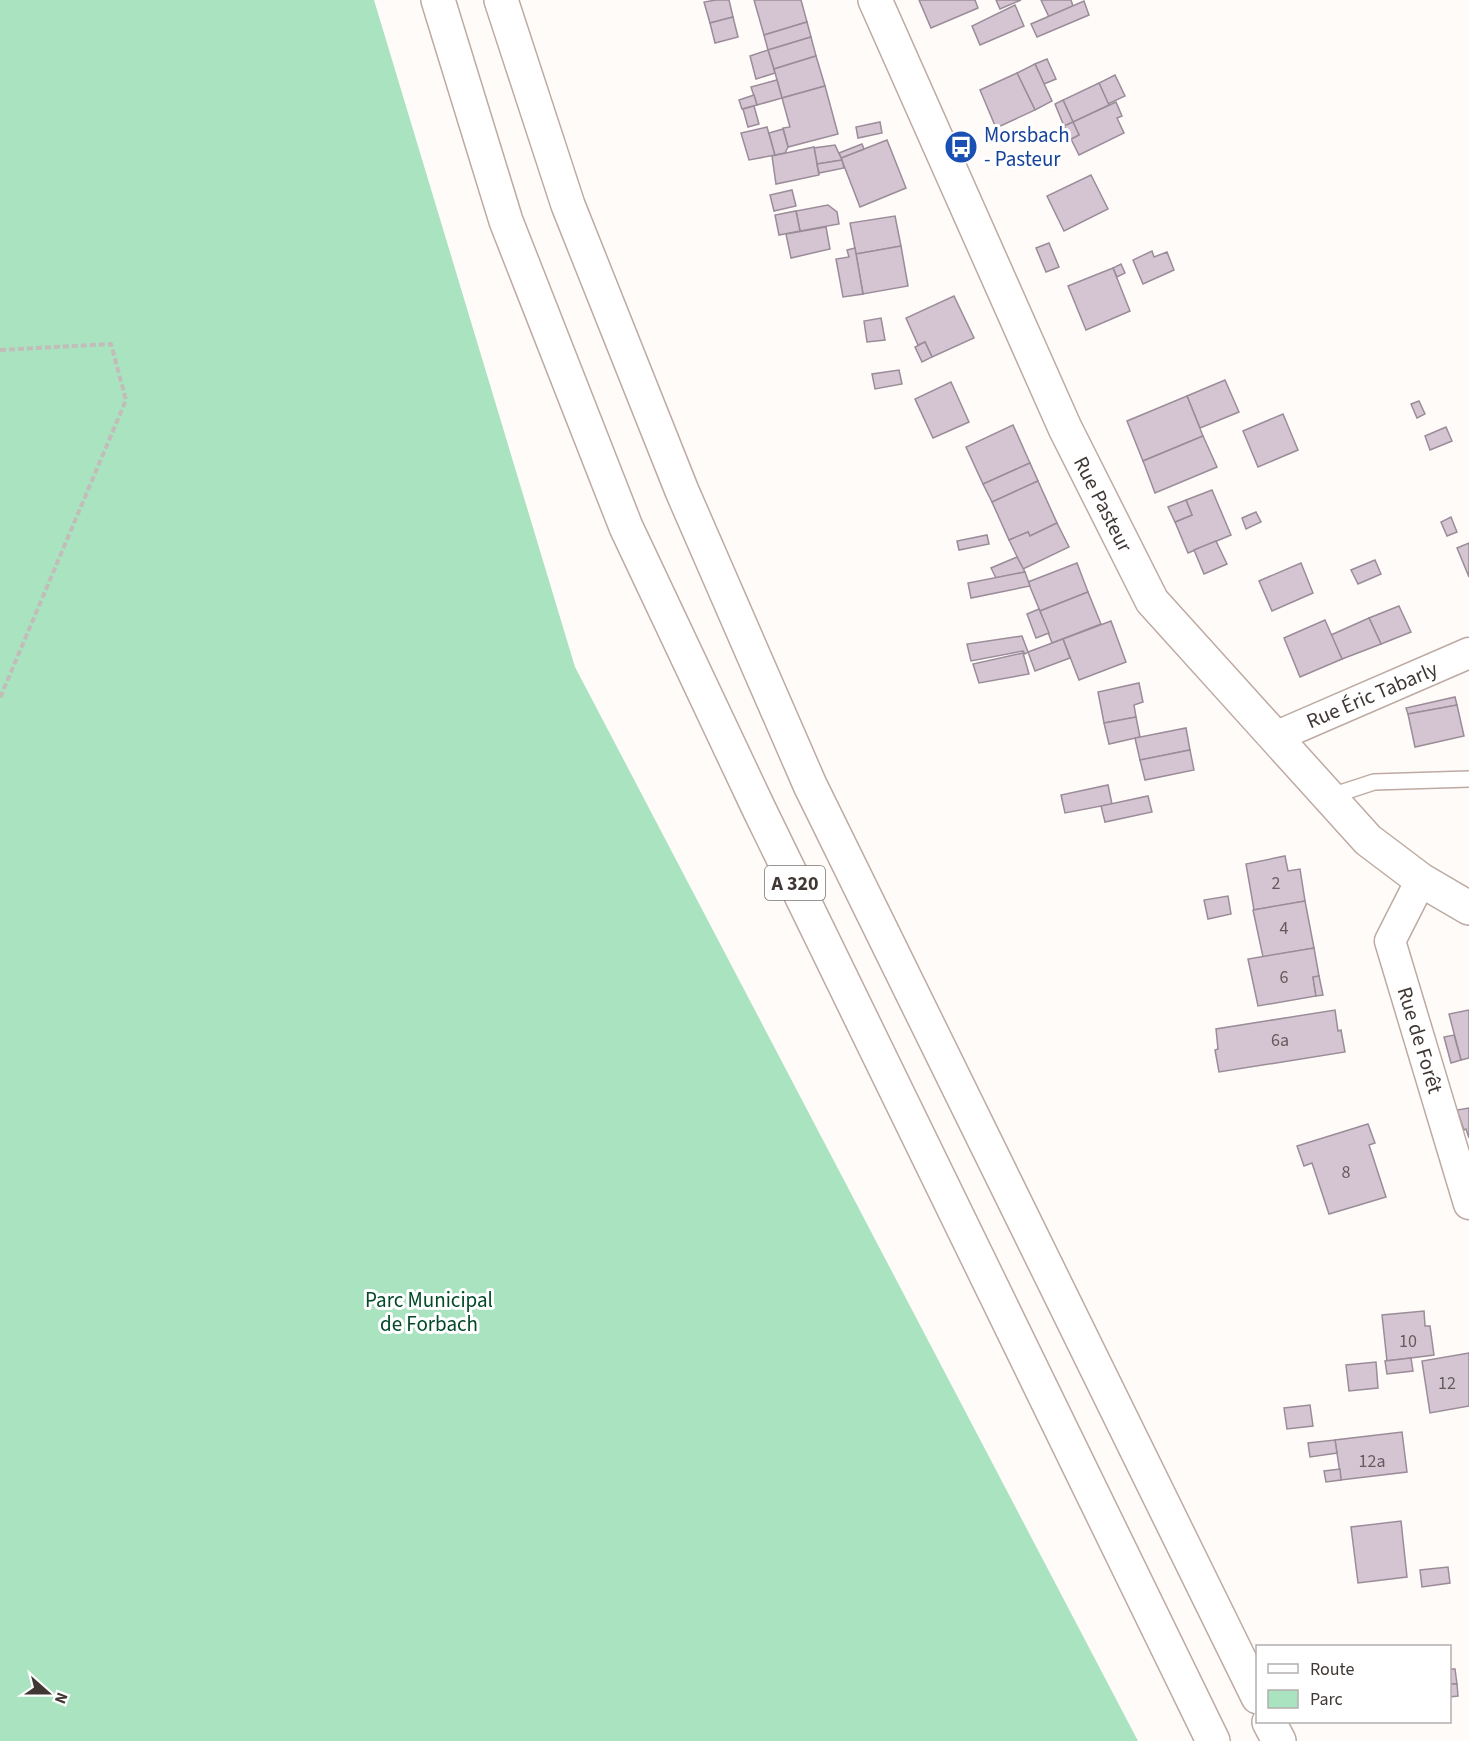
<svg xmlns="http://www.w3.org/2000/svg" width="1469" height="1741" font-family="'Source Sans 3',sans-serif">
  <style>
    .green { fill: #aae3bf }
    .building { fill: #d5c5d2; stroke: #9a8c98; stroke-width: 1.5 }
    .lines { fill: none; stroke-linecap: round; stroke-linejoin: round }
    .service-casing { stroke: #bdaaa2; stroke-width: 18 }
    .minor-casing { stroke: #bdaaa2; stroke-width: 33 }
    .secondary-casing { stroke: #bdaaa2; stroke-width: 36 }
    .motorway-casing { stroke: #bdaaa2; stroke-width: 36 }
    .path { stroke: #c2bdba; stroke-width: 4; stroke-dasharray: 6 3; stroke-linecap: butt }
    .service { stroke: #fff; stroke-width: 15 }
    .minor { stroke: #fff; stroke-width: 30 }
    .secondary { stroke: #fff; stroke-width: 33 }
    .motorway { stroke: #fff; stroke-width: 33 }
    .labels { text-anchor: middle; stroke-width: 6; stroke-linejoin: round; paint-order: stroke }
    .number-label { font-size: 18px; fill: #655b5c }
    .shield { fill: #fff; stroke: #797472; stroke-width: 1.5 }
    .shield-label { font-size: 20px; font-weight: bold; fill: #403835 }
    .transit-label { font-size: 21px; fill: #164399; stroke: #fff; text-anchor: start }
    .street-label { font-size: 21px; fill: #403835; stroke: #fff }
    .park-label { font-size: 21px; fill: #014929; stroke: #fff }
  </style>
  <rect width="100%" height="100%" fill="#fffbf9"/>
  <path class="green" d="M0,0H374L575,667L1138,1741H0Z"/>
  <g class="building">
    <path d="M716,0H729L733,17L710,23L704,2Z"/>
    <path d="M754,0H801L807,22L764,35Z"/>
    <path d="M919,0H975L978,8L931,28Z"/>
    <path d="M996,0H1021L1000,9Z"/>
    <path d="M1041,0H1071L1073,6L1049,17Z"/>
    <path d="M1084,1L1089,15L1037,37L1031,24Z"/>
    <path d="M1015,5L1024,26L980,45L972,26Z"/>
    <path d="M733,17L738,37L715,43L710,23Z"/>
    <path d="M807,22L811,37L768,50L764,35Z"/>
    <path d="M811,37L816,56L774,69L768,50Z"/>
    <path d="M768,50L775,73L756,79L750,56Z"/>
    <path d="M816,56L825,86L782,98L774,69Z"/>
    <path d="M1047,59L1056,79L1044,84L1035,64Z"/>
    <path d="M1035,64L1052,101L1035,110L1017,73Z"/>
    <path d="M1017,73L1035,110L996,128L980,90Z"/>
    <path d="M1115,75L1125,96L1108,104L1099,83Z"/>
    <path d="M777,80L782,98L757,105L751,87Z"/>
    <path d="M1099,83L1109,105L1073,122L1063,100Z"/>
    <path d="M825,86L838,134L788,147L783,128L790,127L782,98Z"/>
    <path d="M754,95L757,105L742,109L739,100Z"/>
    <path d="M1063,100L1073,122L1064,126L1055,104Z"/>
    <path d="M1116,102L1122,116L1117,118L1124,133L1079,155L1071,139L1079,135L1073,122Z"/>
    <path d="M754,106L759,124L748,127L743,109Z"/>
    <path d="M880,122L882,133L858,138L856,127Z"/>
    <path d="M1073,122L1079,135L1071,139L1064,126Z"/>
    <path d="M767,127L775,155L749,160L741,133Z"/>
    <path d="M783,129L788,147L785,153L775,155L769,133Z"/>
    <path d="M887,140L906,188L860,207L841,158Z"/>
    <path d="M862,144L864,149L841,158L839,153Z"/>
    <path d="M835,145L842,160L817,164L814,148Z"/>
    <path d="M814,147L819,175L776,184L772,156Z"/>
    <path d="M842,160L844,168L819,173L817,164Z"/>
    <path d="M1091,175L1108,209L1064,231L1047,196Z"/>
    <path d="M792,190L796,206L774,211L770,195Z"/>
    <path d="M828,205L837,212L839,224L800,231L796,211Z"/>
    <path d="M796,211L800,231L779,235L775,215Z"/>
    <path d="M895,216L901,246L856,254L850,223Z"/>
    <path d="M826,227L830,249L791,258L786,234Z"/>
    <path d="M1049,243L1059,267L1046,272L1036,248Z"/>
    <path d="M901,246L908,286L863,294L856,254Z"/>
    <path d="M855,248L863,294L843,297L836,259L849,257L847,250Z"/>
    <path d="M1152,251L1154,257L1167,252L1174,270L1143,284L1133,260Z"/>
    <path d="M1121,264L1125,273L1117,277L1113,268Z"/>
    <path d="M1113,268L1130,311L1086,330L1068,286Z"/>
    <path d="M954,296L974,338L932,357L925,342L918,345L906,318Z"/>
    <path d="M881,318L885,340L867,342L864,321Z"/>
    <path d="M925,342L932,357L922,362L915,347Z"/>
    <path d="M899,370L902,384L875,389L872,374Z"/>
    <path d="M1225,380L1239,412L1200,428L1187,396Z"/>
    <path d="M951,382L969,422L933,438L915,399Z"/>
    <path d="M1187,396L1203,436L1143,461L1127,421Z"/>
    <path d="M1419,401L1425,414L1417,418L1411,404Z"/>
    <path d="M1283,414L1298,450L1258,467L1243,431Z"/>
    <path d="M1013,425L1030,463L983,484L966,447Z"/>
    <path d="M1446,427L1452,441L1430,450L1425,436Z"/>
    <path d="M1203,436L1217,467L1155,493L1143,461Z"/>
    <path d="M1030,463L1038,481L992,502L983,484Z"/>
    <path d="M1038,481L1057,523L1030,536L1028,532L1009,540L992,502Z"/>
    <path d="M1212,490L1231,535L1188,553L1175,522L1192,515L1186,500Z"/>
    <path d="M1186,500L1192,515L1175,522L1168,507Z"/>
    <path d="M1256,512L1261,522L1246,529L1242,518Z"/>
    <path d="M1451,517L1457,532L1447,536L1441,522Z"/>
    <path d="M1057,523L1069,547L1023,569L1009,540L1028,532L1030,536Z"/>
    <path d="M987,535L989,544L959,550L957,541Z"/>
    <path d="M1216,541L1227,564L1204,574L1194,550Z"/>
    <path d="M1469,543V577L1457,548Z"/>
    <path d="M1017,557L1025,572L996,578L991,568Z"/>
    <path d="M1375,560L1381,574L1358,584L1351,570Z"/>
    <path d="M1077,563L1088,592L1040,611L1028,582Z"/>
    <path d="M1301,563L1313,593L1272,611L1259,581Z"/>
    <path d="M1025,572L1030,586L971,598L968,583Z"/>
    <path d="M1088,592L1101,624L1052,643L1040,611Z"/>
    <path d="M1399,606L1411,632L1381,644L1369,618Z"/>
    <path d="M1039,609L1049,633L1036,638L1027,614Z"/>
    <path d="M1369,618L1381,644L1342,659L1331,635Z"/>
    <path d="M1325,620L1342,659L1300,677L1284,638Z"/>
    <path d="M1111,621L1126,662L1079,680L1063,639Z"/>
    <path d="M1022,636L1028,652L1025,654L1023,651L971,661L967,644Z"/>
    <path d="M1063,639L1070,658L1035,671L1028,652Z"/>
    <path d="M1023,653L1029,674L979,683L973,664Z"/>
    <path d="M1139,683L1143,702L1134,705L1136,717L1104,723L1098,692Z"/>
    <path d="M1455,697L1457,705L1408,714L1406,708Z"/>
    <path d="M1457,705L1464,736L1415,747L1408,714Z"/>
    <path d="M1136,717L1140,737L1109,744L1104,723Z"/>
    <path d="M1186,728L1190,750L1140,760L1135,738Z"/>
    <path d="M1190,750L1194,770L1145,780L1140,760Z"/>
    <path d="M1108,785L1112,804L1065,813L1061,795Z"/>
    <path d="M1148,796L1152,812L1105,822L1101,806Z"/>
    <path d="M1285,856L1288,871L1300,869L1305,901L1254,910L1246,864Z"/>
    <path d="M1228,896L1231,914L1208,919L1204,900Z"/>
    <path d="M1305,901L1314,948L1263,957L1253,910Z"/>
    <path d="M1314,948L1319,976L1313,977L1316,996L1258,1006L1248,959Z"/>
    <path d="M1319,976L1323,995L1316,996L1313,977Z"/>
    <path d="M1335,1010L1338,1031L1341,1030L1345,1052L1219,1072L1215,1050L1218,1049L1216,1029Z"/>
    <path d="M1469,1010V1058L1461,1060L1449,1014Z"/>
    <path d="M1454,1035L1461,1060L1451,1063L1444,1037Z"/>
    <path d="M1469,1108V1138L1466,1129L1464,1130L1457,1110Z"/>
    <path d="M1368,1124L1375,1143L1369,1145L1386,1197L1329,1214L1312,1163L1304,1166L1297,1146Z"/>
    <path d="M1424,1311L1425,1326H1430L1434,1355L1387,1361L1382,1315Z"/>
    <path d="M1469,1353V1406L1430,1413L1422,1361Z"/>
    <path d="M1411,1358L1413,1371L1387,1374L1385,1361Z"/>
    <path d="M1376,1362L1378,1388L1349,1391L1346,1365Z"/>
    <path d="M1310,1405L1313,1426L1287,1429L1284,1408Z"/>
    <path d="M1402,1432L1407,1472L1341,1480L1335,1440Z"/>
    <path d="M1335,1440L1337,1453L1310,1457L1308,1443Z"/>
    <path d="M1340,1469L1341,1480L1326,1482L1324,1471Z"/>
    <path d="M1401,1521L1407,1577L1358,1583L1351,1527Z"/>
    <path d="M1448,1567L1450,1583L1422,1587L1420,1570Z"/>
    <path d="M1450,1669H1455L1457,1684H1450Z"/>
    <path d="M1450,1684H1457L1458,1696L1450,1697Z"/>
  </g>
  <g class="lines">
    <g class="service-casing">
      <path id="service" d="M1328,797L1374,782L1469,779"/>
    </g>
    <g class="minor-casing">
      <g id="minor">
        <path d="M1275,737L1469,653"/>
        <path d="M1421,880L1390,941L1469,1204"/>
      </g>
    </g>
    <g class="secondary-casing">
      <path id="secondary" d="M875,0L1065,428L1152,601L1368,840L1421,880L1469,908"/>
    </g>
    <g class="motorway-casing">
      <g id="motorway">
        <path d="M438,0L506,221L626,527L759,809L1213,1741"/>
        <path d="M501,0L568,205L682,491L810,785L1258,1697"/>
        <path d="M1269,1722L1279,1741"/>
      </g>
    </g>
    <path class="path" d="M0,350L111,344L126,400L0,698"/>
    <use href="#service" class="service"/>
    <use href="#minor" class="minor"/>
    <use href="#secondary" class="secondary"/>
    <use href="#motorway" class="motorway"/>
  </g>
  <defs>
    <g id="bus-disc" transform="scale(1.725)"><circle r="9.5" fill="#1a4fb4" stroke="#fff"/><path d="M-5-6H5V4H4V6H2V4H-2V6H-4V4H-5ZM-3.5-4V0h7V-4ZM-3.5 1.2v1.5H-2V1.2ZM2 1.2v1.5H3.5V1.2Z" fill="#fff"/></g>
  </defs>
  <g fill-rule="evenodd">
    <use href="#bus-disc" x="961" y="147"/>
  </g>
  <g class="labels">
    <g class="number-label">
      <text x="1276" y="889">2</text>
      <text x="1284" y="934">4</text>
      <text x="1284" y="983">6</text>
      <text x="1280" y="1046">6a</text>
      <text x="1346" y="1178">8</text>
      <text x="1408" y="1347">10</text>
      <text x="1447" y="1389">12</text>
      <text x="1372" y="1467">12a</text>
    </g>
    <rect class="shield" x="765" y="866" width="60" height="34" rx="4.5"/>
    <g class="shield-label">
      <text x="795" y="890">A 320</text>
    </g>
    <g class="transit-label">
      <text x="984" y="142">Morsbach<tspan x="984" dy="24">- Pasteur</tspan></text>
    </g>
    <g class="street-label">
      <text transform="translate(1103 504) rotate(63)" y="7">Rue Pasteur</text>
      <text transform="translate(1372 695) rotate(-23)" y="7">Rue Éric Tabarly</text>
      <text transform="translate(1420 1040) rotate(73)" y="7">Rue de Forêt</text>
    </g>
    <g class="park-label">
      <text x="429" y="1307">Parc Municipal<tspan x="429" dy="24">de Forbach</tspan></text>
    </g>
  </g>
  <rect x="1256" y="1645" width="195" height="78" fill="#ffffff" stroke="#b3afae" stroke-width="1.5"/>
  <rect x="1268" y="1664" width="30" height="9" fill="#ffffff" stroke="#b3afae" stroke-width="1.5"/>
  <text x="1310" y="1675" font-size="18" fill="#403835">Route</text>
  <rect x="1268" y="1690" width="30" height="18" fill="#aae3bf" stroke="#b3afae" stroke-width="1.5"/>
  <text x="1310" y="1705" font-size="18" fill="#403835">Parc</text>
  <g transform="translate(48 1693) rotate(111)" stroke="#ffffff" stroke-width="4.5" paint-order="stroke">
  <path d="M0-4.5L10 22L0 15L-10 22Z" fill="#403835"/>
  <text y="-9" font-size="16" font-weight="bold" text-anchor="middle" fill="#403835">N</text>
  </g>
</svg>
